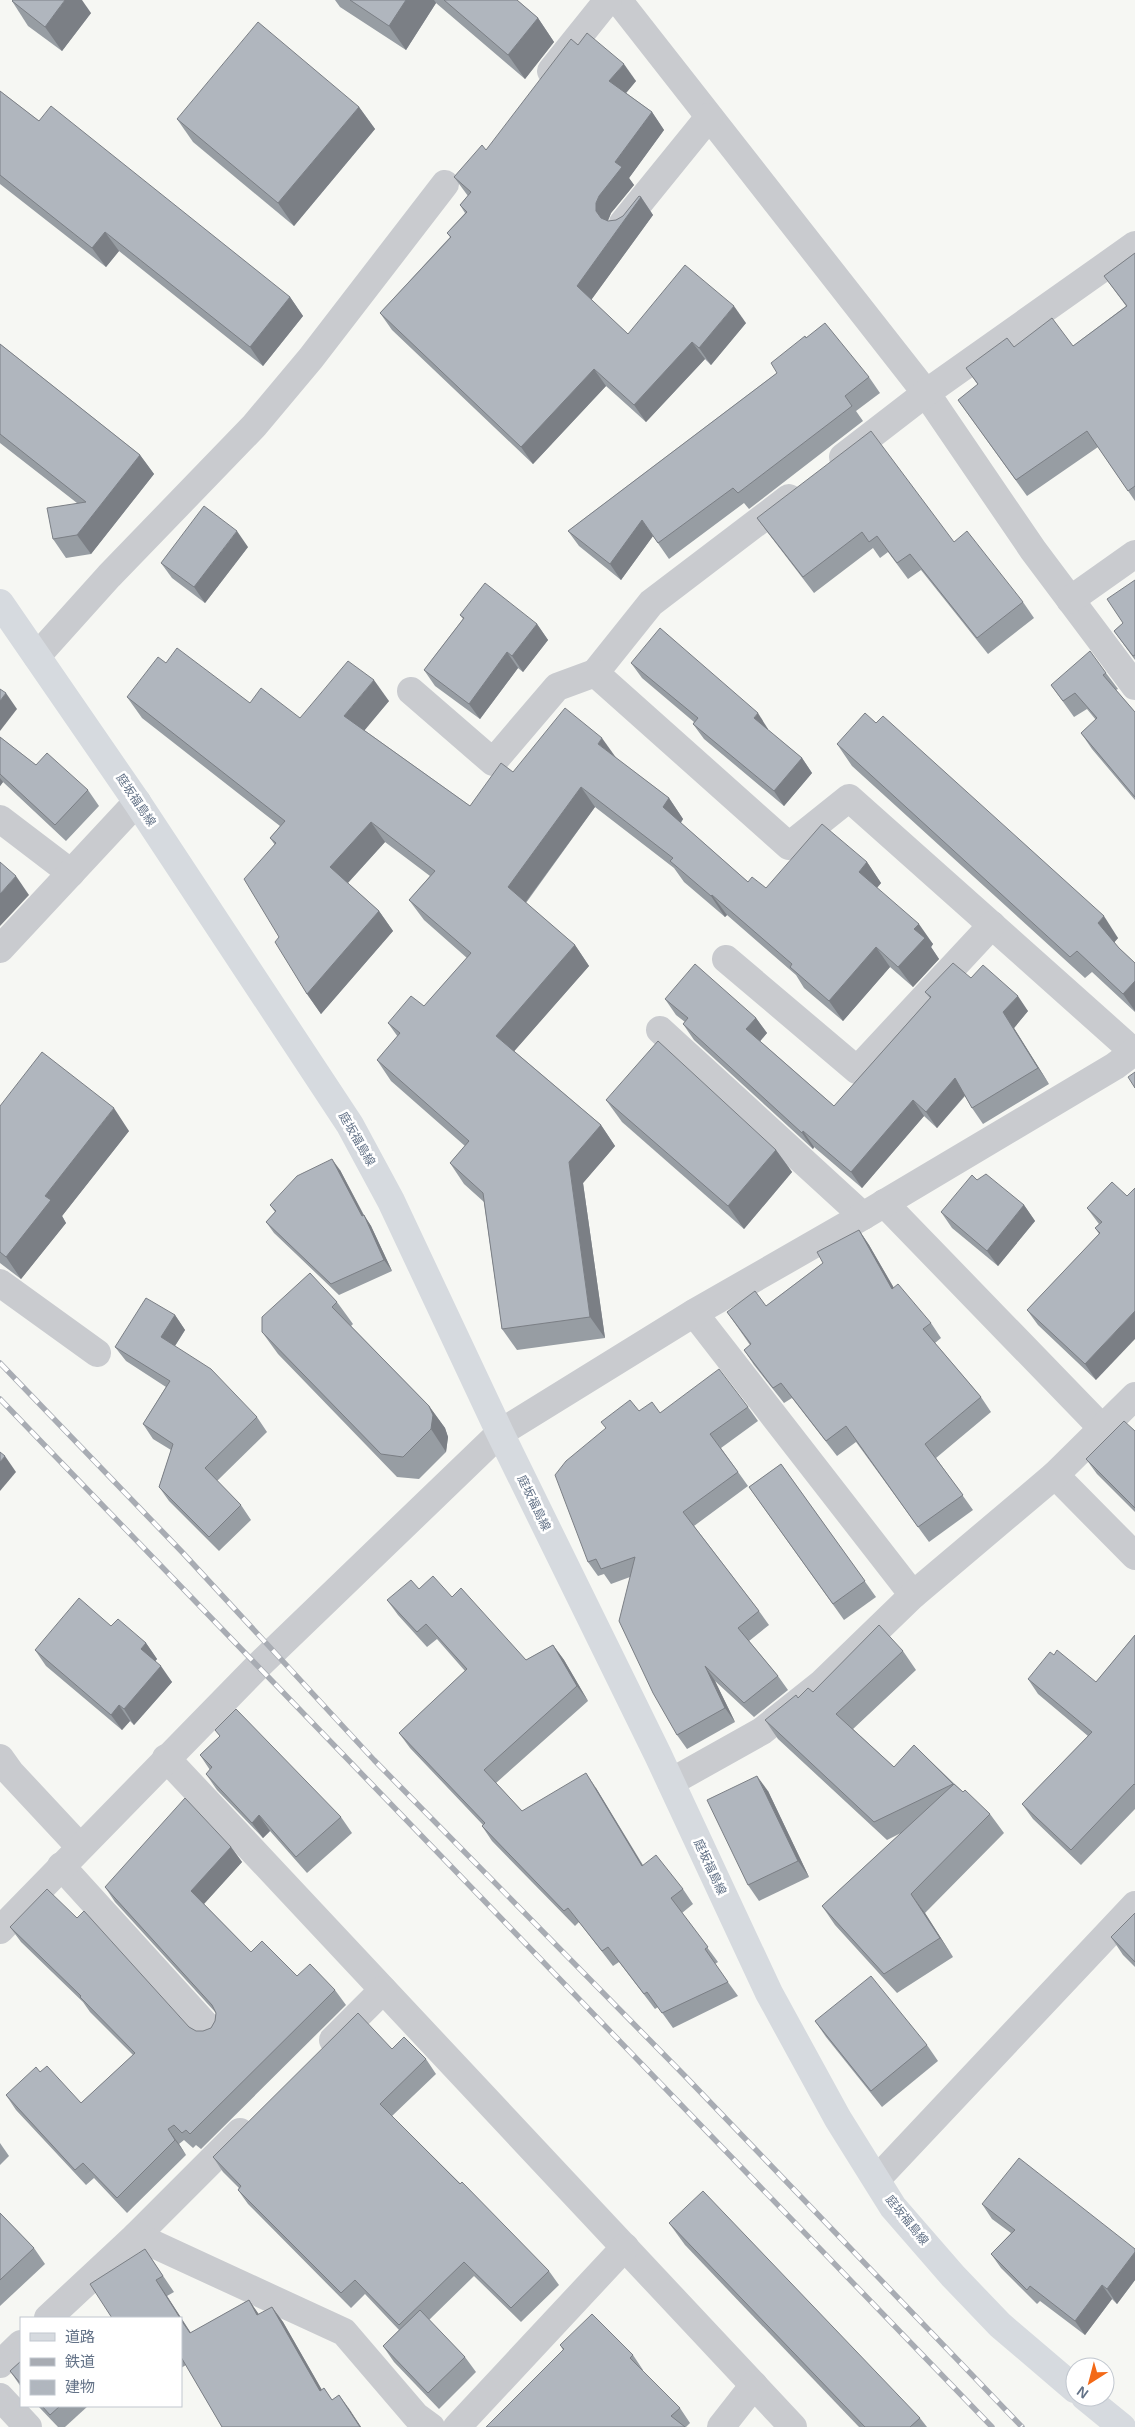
<svg xmlns="http://www.w3.org/2000/svg" width="1135" height="2427" font-family="Arial,'Noto Sans JP',sans-serif">
  <style>
    .lines { fill: none; stroke-linecap: round; stroke-linejoin: round }
    .minor { stroke: #c9cbcf; stroke-width: 28 }
    .major { stroke: #d6dadf; stroke-width: 28 }
    .rail-casing { stroke: #a8acb3; stroke-width: 5.5 }
    .rail { stroke: #fff; stroke-width: 4; stroke-dasharray: 11; stroke-linecap: butt }
    .wall { fill: #979da3 }
    .shaded-wall { fill: #7b7f85 }
    .building { fill: #b0b6be; stroke: #7b7f85 }
    .labels { text-anchor: middle; stroke-width: 5; stroke-linejoin: round; paint-order: stroke }
    .street-label { font-size: 12px; fill: #637287; stroke: #fff }
  </style>
  <rect width="100%" height="100%" fill="#f6f7f3"/>
  <g class="lines">
    <g class="minor">
      <path d="M618,0L926,393L1033,550L1135,686"/>
      <path d="M551,71L608,0"/>
      <path d="M623,223L709,117"/>
      <path d="M843,457L926,393L1135,245"/>
      <path d="M1070,600L1135,554"/>
      <path d="M37,656L109,576L254,426L311,358L445,184"/>
      <path d="M595,673L651,603L789,498"/>
      <path d="M411,691L493,762L557,687L595,673L789,846L849,798L1134,1052"/>
      <path d="M0,819L71,873"/>
      <path d="M0,949L137,802"/>
      <path d="M726,959L857,1070L992,925"/>
      <path d="M660,1030L863,1216"/>
      <path d="M884,1203L1103,1429"/>
      <path d="M0,1283L97,1353"/>
      <path d="M694,1313L913,1595"/>
      <path d="M1055,1475L1135,1556"/>
      <path d="M0,1758L10,1772L80,1847"/>
      <path d="M166,1758L793,2427"/>
      <path d="M671,1782L762,1731L821,1684L913,1595L1055,1475L1135,1396"/>
      <path d="M61,1866L211,2031"/>
      <path d="M0,1930L257,1667L500,1433L694,1313L863,1216L1115,1066L1135,1051"/>
      <path d="M333,2040L383,1990"/>
      <path d="M877,2179L1135,1905"/>
      <path d="M136,2236L240,2132"/>
      <path d="M48,2318L136,2236L344,2332L416,2416L431,2427"/>
      <path d="M0,2364L21,2344"/>
      <path d="M0,2397L28,2427"/>
      <path d="M457,2427L625,2247"/>
      <path d="M721,2427L754,2385"/>
    </g>
    <g class="major">
      <path d="M0,603L137,802L350,1125L391,1201L500,1433L658,1755L769,1993L838,2119L893,2207L953,2276L1000,2325L1075,2389"/>
      <path d="M1085,2397L1122,2427"/>
    </g>
    <g class="rail-casing">
      <g id="rail">
        <path d="M0,1363L183,1553L374,1760L684,2075L1022,2427"/>
        <path d="M0,1399L992,2427"/>
      </g>
    </g>
    <use href="#rail" class="rail"/>
  </g>
  <g class="wall">
    <path d="M335,0H517L538,18L554,42L525,79L436,3L406,50L340,7Z"/>
    <path d="M12,1L91,13L62,51L28,26Z"/>
    <path d="M578,45L636,81L626,93L652,112L664,130L629,178L634,185L611,213L608,221L616,220L623,216L641,197L653,215L591,300L628,334L746,323L711,365L705,359L646,422L606,386L533,464L392,330L380,313L450,237L447,233L465,213L460,205L468,196L454,177L486,150Z"/>
    <path d="M0,91L39,121L290,297L303,316L263,366L119,251L106,267L0,184Z"/>
    <path d="M359,107L375,129L294,226L193,142L177,119Z"/>
    <path d="M1135,253V501L1098,447L1027,496L958,400L978,385L966,368L1014,347L1073,346L1126,306L1104,276Z"/>
    <path d="M806,338L869,377L880,393L856,411L863,421L749,509L744,503L669,559L653,536L621,580L579,546L568,531L777,373Z"/>
    <path d="M0,344L140,455L154,474L91,554L66,558L53,539L77,503L0,443Z"/>
    <path d="M757,518L954,542L1023,602L1034,618L988,654L921,570L908,579L888,552L880,558L873,548L814,593L768,533Z"/>
    <path d="M248,547L205,603L172,578L161,563Z"/>
    <path d="M1135,580V660L1114,631L1123,623Z"/>
    <path d="M460,615L537,624L548,640L523,672L518,668L480,719L435,686L424,670L463,619Z"/>
    <path d="M166,663L250,703L300,718L389,701L364,730L470,806L513,772L616,758L669,798L683,819L681,823L748,882L766,888L867,862L881,883L877,888L933,944L931,947L939,959L913,987L890,967L843,1021L804,988L796,975L727,915L725,917L684,882L674,868L595,807L526,903L575,945L589,966L514,1051L601,1125L615,1146L583,1183L605,1338L517,1350L502,1329L484,1202L464,1184L450,1163L465,1146L391,1081L377,1060L398,1037L388,1023L424,1006L467,958L424,920L409,900L430,876L385,842L348,883L379,911L393,931L321,1014L307,994L279,937L275,845L270,838L280,826L142,718L127,697Z"/>
    <path d="M631,663L768,729V730L802,758L812,773L784,806L704,739L693,724L694,722L642,678Z"/>
    <path d="M1106,673L1118,689L1116,690L1135,712V800L1092,749L1081,733L1096,720L1087,709L1074,717L1051,685Z"/>
    <path d="M0,737L36,765L88,790L99,806L66,841L3,782L0,786Z"/>
    <path d="M837,744L1118,938L1114,942L1119,948L1135,963V1012L1092,972L1085,978L852,766Z"/>
    <path d="M971,978L1028,1011L1014,1028L1049,1084L983,1124L972,1108L965,1096L937,1128L924,1116L862,1188L814,1147L813,1149L694,1040L683,1024L685,1022L676,1015L665,999L756,1018L767,1033L760,1041L834,1106L930,998L925,992Z"/>
    <path d="M606,1100L776,1150L792,1172L744,1229L622,1122Z"/>
    <path d="M0,1106L129,1131L62,1216L66,1223L21,1279L0,1263Z"/>
    <path d="M340,1170L364,1215L371,1226L392,1271L339,1295L274,1233L266,1222L275,1212L270,1205Z"/>
    <path d="M977,1180L1024,1205L1035,1221L998,1266L952,1228L941,1212Z"/>
    <path d="M1112,1182L1096,1380L1038,1325L1027,1310L1099,1234L1095,1228L1099,1224L1087,1208Z"/>
    <path d="M859,1230L869,1245L894,1288L931,1323L941,1338L935,1343L981,1397L991,1412L936,1458L973,1510L929,1542L856,1442L837,1456L792,1398L784,1403L754,1365L744,1350L750,1345L727,1312L766,1306L823,1263Z"/>
    <path d="M337,1302L353,1324L351,1326L429,1406L445,1428L448,1437L446,1452L419,1479L397,1477L278,1354L262,1332Z"/>
    <path d="M175,1315L185,1330L175,1346L257,1417L267,1432L217,1481L241,1505L251,1520L219,1551L169,1501L159,1487L171,1450L153,1439L143,1424L166,1387L126,1361L115,1347Z"/>
    <path d="M748,1407L758,1421L721,1448L748,1486L694,1526L759,1611L769,1625L749,1641L778,1676L788,1690L754,1717L715,1681L735,1722L687,1749L677,1735L630,1577L611,1584L604,1574L598,1576L588,1562L660,1413Z"/>
    <path d="M1135,1431V1512L1097,1474L1086,1459Z"/>
    <path d="M781,1464L876,1597L844,1620L749,1487Z"/>
    <path d="M419,1589L452,1597L526,1660L553,1645L564,1660L588,1701L496,1783L522,1811L596,1788L643,1865L683,1889L693,1904L682,1913L718,1962L715,1964L738,1996L673,2028L658,2007L655,2009L619,1962L613,1966L579,1922L575,1926L492,1841L482,1826L483,1825L410,1748L399,1733L465,1671L437,1639L427,1647L398,1615L387,1600Z"/>
    <path d="M111,1626L146,1643L157,1659L155,1661L172,1682L134,1725L130,1721L122,1730L46,1666L35,1650Z"/>
    <path d="M1135,1635V1809L1081,1865L1033,1819L1022,1804L1088,1736L1038,1694L1028,1679L1096,1682Z"/>
    <path d="M903,1651L916,1670L853,1729L894,1767L914,1745L963,1792L990,1814L1004,1833L925,1913L953,1957L897,1993L835,1925L822,1906L901,1833L887,1840L778,1739L765,1720L798,1698Z"/>
    <path d="M215,1730L341,1817L352,1833L307,1873L270,1831L263,1838L217,1790L206,1774L210,1770L200,1755L220,1736Z"/>
    <path d="M768,1791L809,1877L759,1901L748,1885Z"/>
    <path d="M231,1847L242,1862L204,1904L251,1952L297,1976L335,1990L346,2005L201,2149L196,2145L193,2148L184,2140L179,2144L186,2155L127,2213L94,2178L86,2185L16,2110L6,2095L40,2072L81,2103L133,2055L90,2012L83,2002L21,1942L10,1927L196,2031H203L211,2028L215,2021L216,2013L115,1902L105,1887Z"/>
    <path d="M1135,1913V1967L1123,1955L1111,1937Z"/>
    <path d="M815,2021L927,2045L938,2061L882,2107L826,2037Z"/>
    <path d="M392,2049L426,2059L436,2074L392,2116L549,2271L559,2285L521,2322L474,2276L429,2320L465,2357L476,2372L439,2409L394,2362L383,2346L399,2330L365,2294L351,2308L248,2204L238,2190L239,2188L223,2172L213,2157Z"/>
    <path d="M0,2143L9,2156L0,2165Z"/>
    <path d="M982,2204L1135,2249V2280L1117,2304L1112,2299L1085,2335L1040,2301L1037,2304L1001,2268L991,2254L1011,2233L992,2219Z"/>
    <path d="M0,2213L34,2248L45,2264L0,2306Z"/>
    <path d="M669,2223L920,2418L927,2427H859L685,2245Z"/>
    <path d="M145,2249L174,2292L167,2296L191,2333L249,2300L259,2315L272,2307L283,2322L322,2390L324,2388L332,2400L339,2395L361,2427H222L186,2365L181,2368V2318H112Z"/>
    <path d="M560,2345L633,2355L643,2370V2371L680,2408L690,2423L686,2427H486L563,2350Z"/>
    <path d="M21,2361V2387L10,2371Z"/>
    <path d="M38,2406H88L65,2427H58Z"/>
  </g>
  <g class="shaded-wall">
    <path d="M65,0H82L91,13L62,51L45,27Z"/>
    <path d="M406,0H434L436,3L406,50L389,26Z"/>
    <path d="M538,18L554,42L525,79L508,55Z"/>
    <path d="M624,64L636,81L621,99L609,81Z"/>
    <path d="M359,107L375,129L294,226L278,203Z"/>
    <path d="M652,112L664,130L629,178L634,185L611,213L608,220V228L596,211V203L615,162Z"/>
    <path d="M641,197L653,215L589,303L577,286Z"/>
    <path d="M105,232L119,251L106,267L92,248Z"/>
    <path d="M290,297L303,316L263,366L250,347Z"/>
    <path d="M734,306L746,323L711,365L699,348Z"/>
    <path d="M692,342L705,359L646,422L634,405Z"/>
    <path d="M594,369L606,386L533,464L521,447Z"/>
    <path d="M140,455L154,474L91,554L77,535Z"/>
    <path d="M642,520L653,536L621,580L610,564Z"/>
    <path d="M237,531L248,547L205,603L194,587Z"/>
    <path d="M537,624L548,640L523,672L512,656Z"/>
    <path d="M507,652L518,668L480,719L469,704Z"/>
    <path d="M374,680L389,701L359,737L344,716Z"/>
    <path d="M6,693L17,709L0,731V701Z"/>
    <path d="M758,713L768,729L765,733L754,718Z"/>
    <path d="M602,738L617,759L598,744Z"/>
    <path d="M802,758L812,773L784,806L774,791Z"/>
    <path d="M0,778L3,782L0,786Z"/>
    <path d="M581,787L595,807L522,907L508,887Z"/>
    <path d="M669,798L683,819L677,827L663,807Z"/>
    <path d="M371,822L385,842L344,887L330,867Z"/>
    <path d="M867,862L881,883L873,892L859,872Z"/>
    <path d="M16,876L29,895L0,926V894Z"/>
    <path d="M712,895L727,915L725,917L711,896Z"/>
    <path d="M379,911L393,931L321,1014L307,994Z"/>
    <path d="M1104,916L1118,938L1113,944L1098,923Z"/>
    <path d="M919,924L933,944L931,947L939,959L913,987L898,967L914,929Z"/>
    <path d="M575,945L589,966L510,1056L496,1036Z"/>
    <path d="M876,947L890,967L843,1021L829,1001Z"/>
    <path d="M1135,981V1011L1123,994Z"/>
    <path d="M1018,996L1028,1011L1014,1028L1049,1084L1038,1068L1003,1012Z"/>
    <path d="M756,1018L767,1033L757,1045L746,1029Z"/>
    <path d="M955,1078L966,1094L937,1128L926,1112Z"/>
    <path d="M913,1100L924,1116L862,1188L851,1172Z"/>
    <path d="M114,1108L129,1131L62,1216L66,1223L21,1279L6,1257L45,1196Z"/>
    <path d="M601,1125L615,1146L583,1183L605,1338L590,1317L569,1162Z"/>
    <path d="M803,1131L814,1147L813,1149L802,1133Z"/>
    <path d="M776,1150L792,1172L744,1229L728,1206Z"/>
    <path d="M332,1159L340,1170L364,1216V1215L371,1226L392,1271L384,1260Z"/>
    <path d="M1024,1205L1035,1221L998,1266L987,1251Z"/>
    <path d="M859,1230L869,1245L903,1304L892,1289Z"/>
    <path d="M1135,1311V1339L1096,1380L1085,1364Z"/>
    <path d="M175,1315L185,1330L171,1352L161,1337Z"/>
    <path d="M429,1406L445,1428L448,1437L446,1452L431,1429Z"/>
    <path d="M5,1456L16,1472L0,1491V1462Z"/>
    <path d="M146,1643L157,1659L152,1665L141,1649Z"/>
    <path d="M553,1645L564,1660L588,1701L577,1686Z"/>
    <path d="M161,1666L172,1682L134,1725L124,1709Z"/>
    <path d="M705,1666L715,1681L735,1722L725,1708Z"/>
    <path d="M119,1705L130,1721L122,1730L111,1715Z"/>
    <path d="M586,1773L596,1788L652,1881L642,1866Z"/>
    <path d="M757,1776L768,1791L809,1877L798,1861Z"/>
    <path d="M259,1815L270,1831L263,1838L252,1823Z"/>
    <path d="M231,1847L242,1862L202,1906L191,1891Z"/>
    <path d="M911,1894L925,1913L953,1957L940,1938Z"/>
    <path d="M168,2129L179,2144L186,2155L175,2140Z"/>
    <path d="M1135,2252V2280L1117,2304L1107,2289Z"/>
    <path d="M156,2280L167,2296L201,2349L190,2333L181,2320V2318H180Z"/>
    <path d="M1102,2285L1112,2299L1085,2335L1075,2321Z"/>
    <path d="M249,2300L260,2316L257,2315Z"/>
    <path d="M272,2307L283,2322L331,2406L320,2391Z"/>
    <path d="M339,2395L350,2410L361,2427H360Z"/>
  </g>
  <g class="building">
    <path d="M13,0H65L45,27L12,1Z"/>
    <path d="M350,0H406L389,26Z"/>
    <path d="M444,0H517L538,18L508,55Z"/>
    <path d="M258,22L359,107L278,203L177,119Z"/>
    <path d="M587,33L624,64L609,81L652,112L615,162L622,167L599,196L596,203V211L601,218L608,221L616,220L623,216L639,196L641,197L577,286L628,334L685,265L734,306L699,348L692,342L634,405L594,369L521,447L380,313L451,237L447,233L467,212L460,205L471,192L454,177L482,145L486,150L571,39L578,45Z"/>
    <path d="M0,91L39,121L51,106L290,297L250,347L105,232L92,248L0,175Z"/>
    <path d="M1135,253V486L1128,491L1087,431L1016,480L958,400L978,384L966,368L1007,338L1014,347L1052,318L1073,346L1127,306L1104,276Z"/>
    <path d="M825,323L869,377L845,396L852,406L738,493L733,488L658,543L642,520L610,564L568,531L777,373L771,363L805,336L806,338Z"/>
    <path d="M0,344L140,455L77,535L53,539L47,508L86,502L0,434Z"/>
    <path d="M871,431L954,542L967,531L1023,602L977,638L910,554L897,563L877,536L869,542L862,532L803,577L757,518Z"/>
    <path d="M204,506L237,531L194,587L161,563Z"/>
    <path d="M1135,580V655L1133,656L1114,631L1123,623L1107,599Z"/>
    <path d="M485,583L537,624L512,656L507,652L469,704L424,670L464,618L460,615Z"/>
    <path d="M660,628L758,713L754,718L802,758L774,791L693,724L698,718L631,663Z"/>
    <path d="M177,648L250,703L261,688L300,718L348,661L374,680L344,716L470,806L501,763L513,772L565,708L602,738L598,744L669,798L663,807L748,882L752,877L766,888L822,824L867,862L859,872L919,924L914,929L925,938L898,967L876,947L829,1001L790,967L792,964L712,895L711,896L670,861L673,858L581,787L508,887L575,945L496,1036L601,1125L569,1162L590,1317L502,1329L483,1193L450,1163L469,1141L377,1060L400,1033L388,1023L411,996L424,1006L471,953L409,900L435,871L371,822L330,867L379,911L307,994L275,942L279,937L244,879L276,843L270,838L285,821L127,697L158,657L166,663Z"/>
    <path d="M1090,651L1106,673L1103,675L1135,712V797L1081,733L1097,718L1075,693L1063,701L1051,685Z"/>
    <path d="M0,689L6,693L0,701Z"/>
    <path d="M865,713L876,723L883,716L1104,916L1098,923L1119,948L1135,963V981L1123,994L1077,951L1070,957L837,744Z"/>
    <path d="M0,737L36,765L47,753L88,790L55,825L0,774Z"/>
    <path d="M0,862L16,876L0,894Z"/>
    <path d="M953,963L971,978L983,965L1018,996L1003,1012L1038,1068L972,1108L955,1078L926,1112L913,1100L851,1172L803,1131L802,1133L683,1024L688,1018L665,999L695,964L756,1018L746,1029L834,1106L931,997L925,992Z"/>
    <path d="M658,1041L776,1150L728,1206L606,1100Z"/>
    <path d="M42,1052L114,1108L45,1196L51,1200L6,1257L0,1252V1106Z"/>
    <path d="M1135,1072V1088L1128,1077Z"/>
    <path d="M332,1159L362,1216L364,1215L384,1260L331,1284L266,1222L276,1211L270,1205L297,1176Z"/>
    <path d="M986,1174L1024,1205L987,1251L941,1212L972,1175L977,1180Z"/>
    <path d="M1112,1182L1127,1196L1135,1188V1311L1085,1364L1027,1310L1100,1233L1095,1228L1102,1222L1087,1208Z"/>
    <path d="M859,1230L892,1289L898,1284L931,1323L923,1329L981,1397L925,1444L963,1495L918,1527L846,1426L826,1441L781,1383L773,1388L744,1350L751,1344L727,1312L755,1291L766,1306L823,1263L817,1252Z"/>
    <path d="M310,1273L337,1302L332,1307L429,1406L433,1415L431,1429L403,1457L381,1454L262,1332V1317Z"/>
    <path d="M146,1298L175,1315L161,1337L211,1369L257,1417L205,1468L241,1505L209,1537L159,1487L173,1444L143,1424L170,1381L115,1347Z"/>
    <path d="M719,1369L748,1407L710,1434L738,1472L683,1512L759,1611L738,1628L778,1676L744,1703L705,1666L725,1708L677,1735L653,1693L619,1621L635,1557L601,1569L596,1559L588,1562L555,1475L566,1461L606,1428L601,1422L630,1400L639,1411L652,1402L660,1413Z"/>
    <path d="M1124,1421L1135,1431V1508L1086,1459Z"/>
    <path d="M0,1452L5,1456L0,1462Z"/>
    <path d="M781,1464L865,1581L833,1604L749,1487Z"/>
    <path d="M433,1576L452,1597L461,1588L526,1660L553,1645L577,1686L484,1770L522,1811L586,1773L642,1866L656,1855L683,1889L671,1898L708,1947L705,1949L728,1982L662,2013L647,1992L644,1994L608,1947L602,1951L568,1908L564,1911L482,1826L485,1823L399,1733L467,1669L426,1624L417,1632L387,1600L411,1580L419,1589Z"/>
    <path d="M79,1598L111,1626L118,1619L146,1643L141,1649L161,1666L124,1709L119,1705L111,1715L35,1650Z"/>
    <path d="M879,1625L903,1651L836,1714L894,1767L914,1745L953,1784L874,1822L765,1720L796,1695L798,1698L808,1688L813,1692Z"/>
    <path d="M1135,1635V1785L1134,1784L1071,1850L1022,1804L1092,1732L1028,1679L1050,1652L1054,1655L1057,1650L1096,1682Z"/>
    <path d="M236,1709L341,1817L296,1857L259,1815L252,1823L206,1774L212,1767L200,1755L220,1736L215,1730Z"/>
    <path d="M757,1776L798,1861L748,1885L707,1800Z"/>
    <path d="M954,1784L963,1792L965,1790L990,1814L911,1894L940,1938L884,1974L822,1906Z"/>
    <path d="M185,1798L231,1847L191,1891L251,1952L262,1941L297,1976L310,1964L335,1990L190,2134L186,2130L182,2133L174,2125L168,2129L175,2140L117,2198L83,2163L75,2170L6,2095L36,2067L40,2072L47,2066L81,2103L135,2053L80,1997L81,1996L10,1927L47,1889L77,1918L84,1911L189,2027L196,2031H203L211,2028L215,2021L216,2013L212,2005L105,1887Z"/>
    <path d="M1135,1913V1962L1111,1937Z"/>
    <path d="M871,1976L927,2045L871,2091L815,2021Z"/>
    <path d="M358,2013L392,2049L404,2037L426,2059L380,2104L460,2184L462,2182L549,2271L511,2308L464,2262L399,2325L355,2280L341,2293L238,2190L241,2186L213,2157Z"/>
    <path d="M1019,2158L1135,2249V2252L1107,2289L1102,2285L1075,2321L1030,2286L1027,2290L991,2254L1015,2230L982,2204Z"/>
    <path d="M703,2191L920,2418L910,2427H865L669,2223Z"/>
    <path d="M0,2213L34,2248L0,2280Z"/>
    <path d="M145,2249L163,2276L156,2280L180,2318H112L90,2284Z"/>
    <path d="M249,2300L257,2315L272,2307L320,2391L324,2388L332,2400L339,2395L360,2427H222L181,2357V2320L190,2333Z"/>
    <path d="M420,2310L465,2357L428,2393L383,2346Z"/>
    <path d="M592,2314L633,2355L630,2358L680,2408L671,2416L685,2427H486L564,2349L560,2345Z"/>
    <path d="M21,2361V2384L10,2371Z"/>
    <path d="M42,2406H60L50,2415Z"/>
  </g>
  <g class="labels">
    <g class="street-label">
      <text transform="translate(136 800) rotate(56)" y="4">庭坂福島線</text>
      <text transform="translate(357 1139) rotate(60)" y="4">庭坂福島線</text>
      <text transform="translate(534 1503) rotate(64)" y="4">庭坂福島線</text>
      <text transform="translate(710 1867) rotate(65)" y="4">庭坂福島線</text>
      <text transform="translate(907 2220) rotate(51)" y="4">庭坂福島線</text>
    </g>
  </g>
  <rect x="20" y="2317" width="162" height="90" fill="#ffffff" stroke="#c1c7cf"/>
  <rect x="30" y="2333" width="25" height="8" fill="#d6dadf" stroke="#c1c7cf"/>
  <text x="65" y="2342" font-size="15" fill="#637287">道路</text>
  <rect x="30" y="2358" width="25" height="8" fill="#a8acb3" stroke="#c1c7cf"/>
  <text x="65" y="2367" font-size="15" fill="#637287">鉄道</text>
  <rect x="30" y="2380" width="25" height="15" fill="#b0b6be" stroke="#c1c7cf"/>
  <text x="65" y="2392" font-size="15" fill="#637287">建物</text>
  <g transform="translate(1090 2382) rotate(216)"><circle r="24" fill="#ffffff" stroke="#c1c7cf"/>
  <path d="M0-4L9 19L0 12L-9 19Z" fill="#f36917"/>
  <text y="-8" font-size="14" font-weight="bold" text-anchor="middle" fill="#637287">N</text>
  </g>
</svg>
